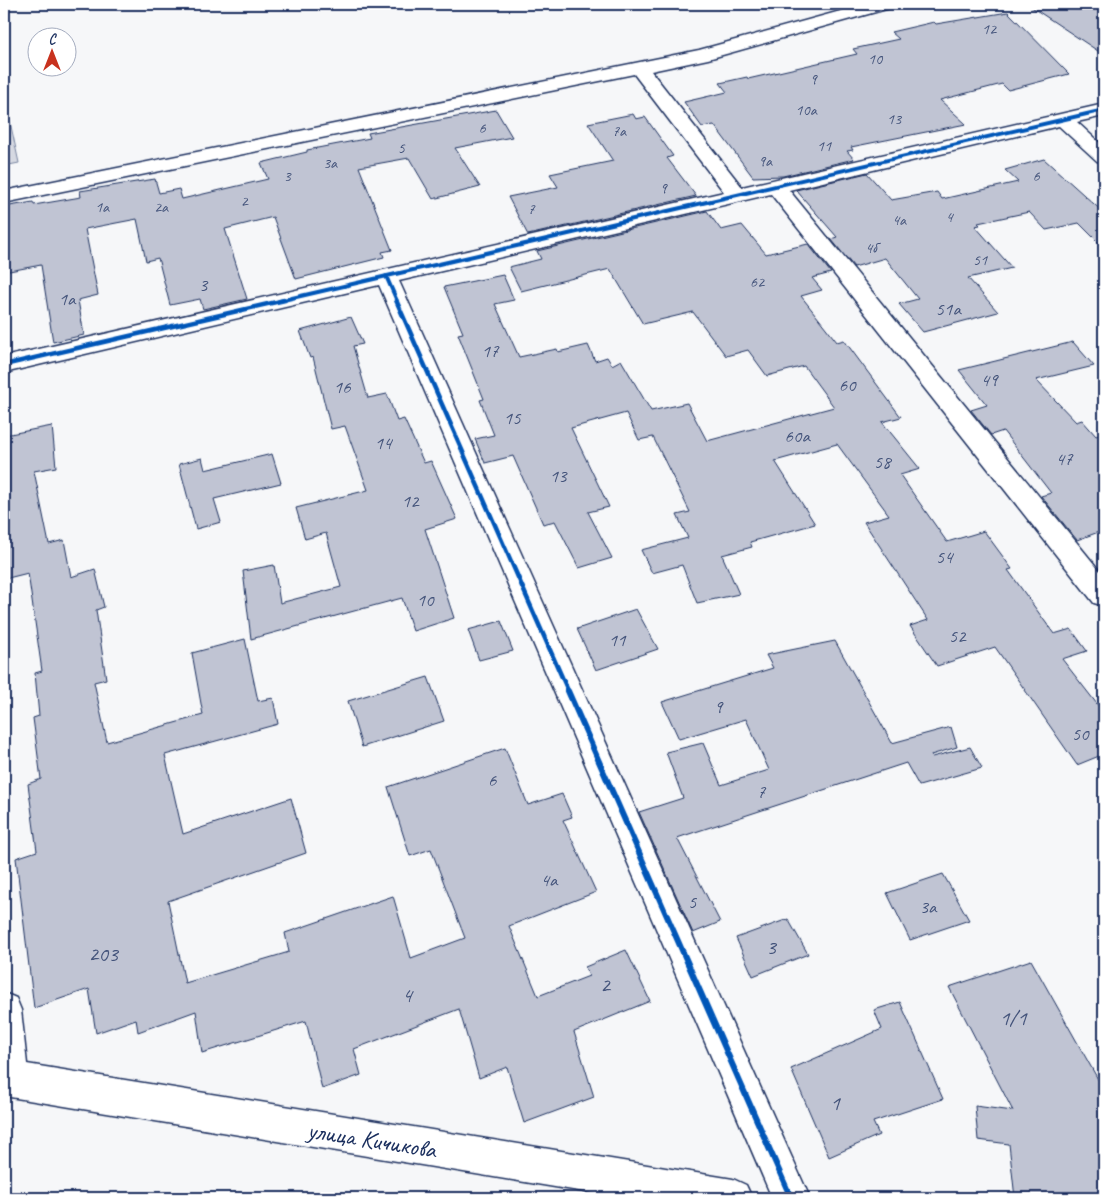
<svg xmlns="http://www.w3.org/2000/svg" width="1108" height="1202" font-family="Caveat,sans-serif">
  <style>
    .green { fill: #d6d9e2; stroke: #7884a0 }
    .building { fill: #c0c4d3; stroke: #1b2f5e }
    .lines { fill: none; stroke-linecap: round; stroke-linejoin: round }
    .minor-casing { stroke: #1b2f5e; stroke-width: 3 }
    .minor { fill: #fff; fill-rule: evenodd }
    .cycleway-far2-casing { stroke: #fff; stroke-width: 6 }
    .cycleway-far1-casing { stroke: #fff; stroke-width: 8 }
    .cycleway-casing { stroke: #fff; stroke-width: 9 }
    .cycleway-far2 { stroke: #0057b8; stroke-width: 4 }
    .cycleway-far1 { stroke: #0057b8; stroke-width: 4.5 }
    .cycleway { stroke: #0057b8; stroke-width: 6 }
    .labels { text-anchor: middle; stroke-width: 4; stroke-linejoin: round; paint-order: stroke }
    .far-number-label { font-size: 16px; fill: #44547b }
    .number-label { font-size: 19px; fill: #44547b }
    .near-number-label { font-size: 22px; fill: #44547b }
    .near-street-label { font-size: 25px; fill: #1b2f5e; stroke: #fff }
  </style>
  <rect width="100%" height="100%" fill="#f6f7f9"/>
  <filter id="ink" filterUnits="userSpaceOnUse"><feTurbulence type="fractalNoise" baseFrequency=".02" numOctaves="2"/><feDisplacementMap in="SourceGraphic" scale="10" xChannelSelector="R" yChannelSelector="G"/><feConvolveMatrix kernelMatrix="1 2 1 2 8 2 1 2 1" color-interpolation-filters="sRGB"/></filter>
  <g filter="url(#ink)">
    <path class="green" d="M4,94L19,163L4,166Z"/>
    <g class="building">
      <path d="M1027,4H1104V55Z"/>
      <path d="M1008,12L1069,74L1008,90L1002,84L940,100L966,124L851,147L853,150L847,151L854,159L783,176L753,177L714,125L702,127L684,102L727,92L720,83L747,77L748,79L857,54L853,49L899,39L891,32L934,22L936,24Z"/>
      <path d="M496,110L512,137L455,148L480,187L433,199L409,158L359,167L392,250L382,252L384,257L296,279L273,217L225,229L247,299L203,309L200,299L170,305L158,258L146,261L137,219L85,229L98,295L78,300L84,335L53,342L41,265L4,272V207L33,202L34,205L81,197L80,191L155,179L159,193L179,189L182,199L268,179L261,163L307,152V150L370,138L368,133Z"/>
      <path d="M633,114L636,119L645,117L673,156L667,158L696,196L528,235L508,197L558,187L550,174L613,161L588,123Z"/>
      <path d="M1044,159L1104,213V248L1079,223L1046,230L1029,212L978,223L980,225L975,226L1012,268L968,278L998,312L923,332L899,304L918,299L885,258L854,267L831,239L837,237L796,190L867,173L891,200L937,192L942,199L1018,182L1005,170Z"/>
      <path d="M707,211L721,230L742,225L766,254L808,244L831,273L812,278L822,290L801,296L837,342L844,340L901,417L882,422L920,469L900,475L947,542L984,531L1012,569L1008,570L1054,634L1071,629L1087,651L1062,659L1104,713V754L1077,765L995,647L937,666L910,626L928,620L864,522L889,515L837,444L775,461L815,524L750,542L752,547L722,555L739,594L697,603L682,565L652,573L641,550L688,538L677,515L690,512L653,437L639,440L626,413L571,428L609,507L588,512L612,558L579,568L555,521L543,524L513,456L485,463L475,439L494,435L480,400L484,399L458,334L463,333L444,287L503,275L514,300L495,304L519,357L557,349L558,352L588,345L595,361L607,357L612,365L621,360L651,411L687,403L707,441L834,407L804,366L767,376L748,350L726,356L693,312L643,324L610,269L521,291L509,267L541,259L537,251Z"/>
      <path d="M351,317L363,344L353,346L368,398L387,394L397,421L404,419L424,463L431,461L457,519L425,529L454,618L413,631L402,598L251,639L243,571L274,565L280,603L341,587L326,533L305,539L296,508L368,490L345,426L331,429L313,357L310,358L300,331Z"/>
      <path d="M1073,342L1094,366L1036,380L1076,422L1082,420L1096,436L1104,433V530L1077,540L1041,496L1051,493L1003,431L991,435L971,410L987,405L959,370Z"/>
      <path d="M52,426L56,467L34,471L49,544L64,540L71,577L95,569L104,607L96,610L106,679L94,682L107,742L203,715L192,653L245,639L258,701L273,698L278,724L165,755L183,834L291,798L306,853L168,901L185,983L289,952L285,933L393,896L411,958L465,938L431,849L410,856L388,787L505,748L528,805L562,794L572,817L563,820L596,892L509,926L538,996L589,976L585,967L626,950L650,1001L574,1032L594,1097L524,1123L507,1067L479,1078L459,1009L354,1049L361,1075L322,1089L306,1021L202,1053L196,1011L138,1032L136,1019L96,1033L89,989L34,1008L16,858L37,851L28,784L41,779L33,718L39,716L35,673L42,671L28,573L4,579V510L7,509L5,435Z"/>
      <path d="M272,454L281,483L214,499L221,522L196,529L179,464L202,458L205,470Z"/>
      <path d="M636,609L658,649L596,670L577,629Z"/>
      <path d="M501,621L513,651L479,660L468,630Z"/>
      <path d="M835,641L892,743L951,727L957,747L931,755L932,757L970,747L982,768L919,786L906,763L677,838L720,922L693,933L639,812L683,798L666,752L703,743L721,785L769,770L746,719L679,739L662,702L773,668L766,655Z"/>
      <path d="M428,677L444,721L362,747L348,701Z"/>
      <path d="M943,874L969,920L910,940L887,893Z"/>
      <path d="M788,919L808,954L753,976L736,938Z"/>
      <path d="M1031,960L1104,1090V1198H1015L1009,1144L978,1140L975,1106L1013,1111L949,987Z"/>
      <path d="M900,1002L943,1099L873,1122L879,1135L829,1157L791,1069L882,1029L874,1010Z"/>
    </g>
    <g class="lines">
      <g class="minor-casing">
        <g id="minor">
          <path d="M866,4H893L890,8L708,59L651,71L742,187L1104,104V116L1077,122L1104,147V163L1097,161L1059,126L789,190L1104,576V606L1094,603L771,194L399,281L810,1198H772L379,285L4,373V357L724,192L634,74L4,203V191L699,50Z"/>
          <path d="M4,993L16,998L21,1010L27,1064L733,1179L746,1185L752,1198H621L4,1096Z"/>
        </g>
      </g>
      <use href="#minor" class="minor"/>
      <g class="cycleway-far2-casing">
        <g id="cycleway-far2">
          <path d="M386,276L397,301"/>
          <path d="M279,301L1104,110"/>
        </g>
      </g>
      <g class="cycleway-far1-casing">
        <g id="cycleway-far1">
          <path d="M396,300L569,693"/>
          <path d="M4,365L285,300"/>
        </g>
      </g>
      <g class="cycleway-casing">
        <path id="cycleway" d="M568,691L791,1198"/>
      </g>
      <use href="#cycleway-far2" class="cycleway-far2"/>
      <use href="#cycleway-far1" class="cycleway-far1"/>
      <use href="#cycleway" class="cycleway"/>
    </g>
  </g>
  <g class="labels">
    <g class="far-number-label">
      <text x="989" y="34">12</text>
      <text x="875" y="64">10</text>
      <text x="813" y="84">9</text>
      <text x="806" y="115">10а</text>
      <text x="894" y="124">13</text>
      <text x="482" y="133">6</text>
      <text x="619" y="136">7а</text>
      <text x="824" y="151">11</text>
      <text x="401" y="153">5</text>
      <text x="765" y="166">9а</text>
      <text x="330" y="168">3а</text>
      <text x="287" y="181">3</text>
      <text x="1036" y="181">6</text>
      <text x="663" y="193">9</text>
      <text x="244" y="206">2</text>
      <text x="102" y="212">1а</text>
      <text x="161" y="212">2а</text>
      <text x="531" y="214">7</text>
      <text x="949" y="222">4</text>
      <text x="899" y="225">4а</text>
      <text x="871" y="253">4б</text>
      <text x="980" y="265">51</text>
      <text x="757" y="287">62</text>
    </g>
    <g class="number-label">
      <text x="203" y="291">3</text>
      <text x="67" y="305">1а</text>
      <text x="948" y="315">51а</text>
      <text x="490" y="357">17</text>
      <text x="989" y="386">49</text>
      <text x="847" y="391">60</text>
      <text x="342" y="393">16</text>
      <text x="512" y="424">15</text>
      <text x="797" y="442">60а</text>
      <text x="383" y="449">14</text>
      <text x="1064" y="465">47</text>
      <text x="882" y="468">58</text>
      <text x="558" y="482">13</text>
      <text x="410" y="507">12</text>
      <text x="944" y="563">54</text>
      <text x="425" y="606">10</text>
      <text x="957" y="642">52</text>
      <text x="617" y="646">11</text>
      <text x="718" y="713">9</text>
      <text x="1080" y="740">50</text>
      <text x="492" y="786">6</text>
      <text x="761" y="798">7</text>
      <text x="549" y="886">4а</text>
      <text x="692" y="908">5</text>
      <text x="928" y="913">3а</text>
    </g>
    <g class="near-number-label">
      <text x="771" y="954">3</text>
      <text x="103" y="961">203</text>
      <text x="605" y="992">2</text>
      <text x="407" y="1002">4</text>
      <text x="1013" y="1025">1/1</text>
      <text x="835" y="1110">1</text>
    </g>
    <g class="near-street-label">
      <text transform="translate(372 1139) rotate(9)" y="9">улица Кичикова</text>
    </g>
  </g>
  <rect width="1108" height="1202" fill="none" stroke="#fff" stroke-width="20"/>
  <rect x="10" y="10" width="1088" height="1182" fill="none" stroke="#1b2f5e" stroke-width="2" filter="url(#ink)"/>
  <g transform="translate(52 52)"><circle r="24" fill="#ffffff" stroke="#a4acbf"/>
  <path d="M0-4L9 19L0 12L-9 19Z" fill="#c8321e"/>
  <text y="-8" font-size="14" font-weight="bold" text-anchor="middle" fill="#1b2f5e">С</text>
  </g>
</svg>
